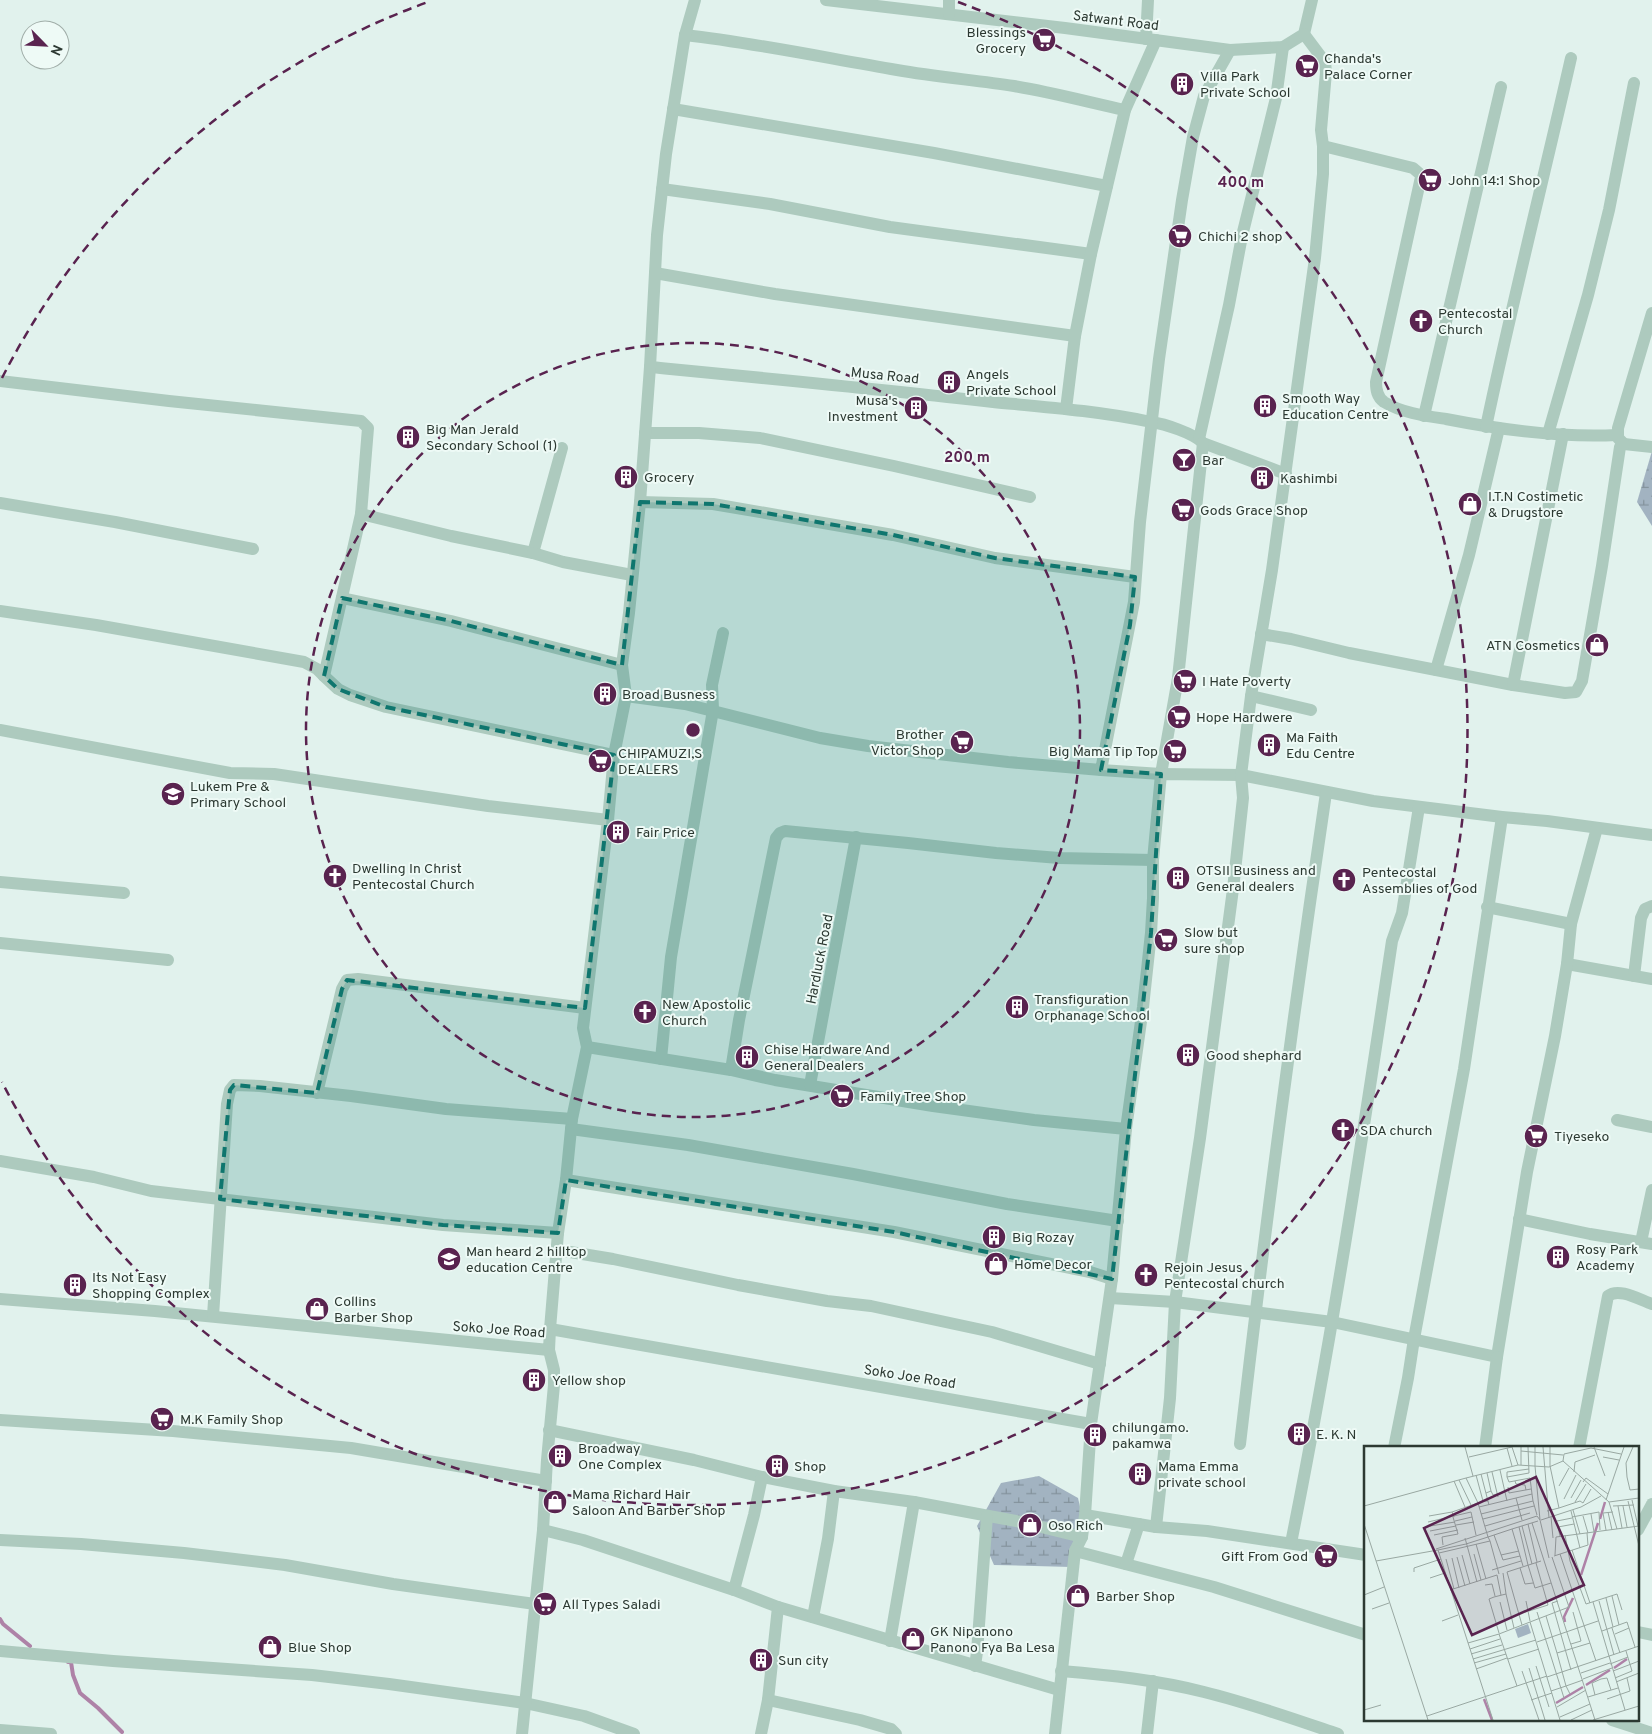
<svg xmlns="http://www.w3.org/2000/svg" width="1652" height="1734" font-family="Overpass,sans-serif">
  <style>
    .wetland { fill: url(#wetland-marsh) }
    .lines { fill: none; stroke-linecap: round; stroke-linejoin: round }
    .stream { stroke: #ae82a7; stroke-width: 4 }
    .minor { stroke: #adcabe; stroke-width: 12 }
    .marked { fill: #0f766e; fill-opacity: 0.2; stroke: #0f766e; stroke-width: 4; stroke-dasharray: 10 6; stroke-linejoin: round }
    .ring { fill: none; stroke: #59234f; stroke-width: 2.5; stroke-dasharray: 9 6 }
    .labels { text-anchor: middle; stroke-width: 4; stroke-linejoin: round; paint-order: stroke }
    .street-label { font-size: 14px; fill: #2c3932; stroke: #eefaf6 }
    .poi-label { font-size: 14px; fill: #2c3932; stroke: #eefaf6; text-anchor: start }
    .inset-river { fill: none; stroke: #ae82a7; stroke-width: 2.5 }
    .inset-road { fill: none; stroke: #99a8a2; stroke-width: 1 }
    .view { fill: #59234f; fill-opacity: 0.15; stroke: #59234f; stroke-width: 2.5 }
    .inset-edge { fill: none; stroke: #2c3932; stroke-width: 2.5 }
    .centre { fill: #59234f; stroke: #eefaf6; stroke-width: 2.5 }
    .ring-label { font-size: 15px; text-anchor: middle; font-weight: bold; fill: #59234f; stroke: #eefaf6; stroke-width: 4; stroke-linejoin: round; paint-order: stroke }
  </style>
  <defs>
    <pattern id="wetland-marsh" width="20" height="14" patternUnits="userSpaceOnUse" patternTransform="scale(1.25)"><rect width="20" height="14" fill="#a2b3c1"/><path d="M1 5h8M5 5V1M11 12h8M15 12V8" fill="none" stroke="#84939d"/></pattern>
  </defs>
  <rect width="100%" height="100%" fill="#e1f2ed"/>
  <g class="wetland">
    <path d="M1652,451V526L1637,502Z"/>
    <path d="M1039,1476L1078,1498L1086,1533L1071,1567L994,1565L977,1526L1001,1483Z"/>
  </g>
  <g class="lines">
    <g class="stream">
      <path d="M0,1619L3,1624L30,1646"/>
      <path d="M68,1662H71L73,1675L80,1693L98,1708L122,1732"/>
    </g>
    <g class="minor">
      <path d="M826,0L1065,28L1230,50L1283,47L1304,34L1312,0"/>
      <path d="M949,14V0"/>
      <path d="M685,35C756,43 826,58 897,70C936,77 975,80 1014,86C1051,92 1088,102 1125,110"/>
      <path d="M1146,39L1148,0"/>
      <path d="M673,109L934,153L1107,186"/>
      <path d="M1323,146L1413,168L1420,174L1421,177L1376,382C1376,390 1377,397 1384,402C1402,413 1426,416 1446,419C1502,430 1560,438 1617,435"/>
      <path d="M662,189L770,204L890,227L1091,254"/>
      <path d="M655,273L775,294L1075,336"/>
      <path d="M650,367C764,378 879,389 993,402C1045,407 1099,411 1151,422C1165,424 1193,433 1203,443L1286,474"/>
      <path d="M0,381L169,401L361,421L368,428L361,514L324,676L317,669L304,662L96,625L0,611"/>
      <path d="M1066,409L1075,336L1091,254L1125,110L1156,40"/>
      <path d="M1424,416L1501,87"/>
      <path d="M1486,427C1512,303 1543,181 1571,58"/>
      <path d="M645,433H699L760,438L894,466L1030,497"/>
      <path d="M1548,434L1588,295L1609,210L1634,83"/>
      <path d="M1199,439L1229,305L1242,236L1276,98L1283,47"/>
      <path d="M1624,444L1652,447"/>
      <path d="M640,502L713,504L893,535L995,558L1135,577"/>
      <path d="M0,503L115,522L253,549"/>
      <path d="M361,514L451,536L533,553L562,448"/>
      <path d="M533,553L563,562L632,575"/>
      <path d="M342,598L451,621L622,665L629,613L640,502L650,367L657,235L666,154L685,35L695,0"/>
      <path d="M1261,634L1291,639L1349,653L1513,685L1565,693L1576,692L1582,681L1602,566L1620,447L1624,444L1618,438V428L1652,313"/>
      <path d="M1436,670L1469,555L1499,428"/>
      <path d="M324,676L338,689L350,695L386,707L614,755"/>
      <path d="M1513,685L1563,434"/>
      <path d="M626,696L685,704L820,738L868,746L1008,762L1101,770L1134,602L1140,522L1159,359L1182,200L1193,137L1204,96L1230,50"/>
      <path d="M1251,696L1311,710"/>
      <path d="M0,730L230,773L274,774L488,806L608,820L583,1028L587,1047L572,1119L566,1180L558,1233L550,1329"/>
      <path d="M1101,770L1161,774L1178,678L1203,443"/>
      <path d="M608,820L614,755L626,696L622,665"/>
      <path d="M0,882L124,893"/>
      <path d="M1487,907L1571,924"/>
      <path d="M0,943L168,960"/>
      <path d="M1567,964L1652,979"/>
      <path d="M1634,976L1641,918L1645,909L1652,906"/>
      <path d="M587,1047L731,1070L775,1080L933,1106L1034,1120L1126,1129L1112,1279L1091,1424L1085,1515"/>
      <path d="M661,1059L671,957L713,710L712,685L723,633"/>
      <path d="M731,1070L739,1020L776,838L780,833L785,831L908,843L996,853L1059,858L1153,860"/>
      <path d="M810,1085L856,837"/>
      <path d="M317,1093L342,989L347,980L358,979L585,1008"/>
      <path d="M1617,1120L1652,1127"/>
      <path d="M571,1129L688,1145L853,1174L1007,1204L1118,1221"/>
      <path d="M1126,1129L1143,1007L1151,933L1153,898V860L1161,774L1241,775L1373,801L1502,817L1547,821L1652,835"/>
      <path d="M0,1161L94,1177L151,1191L443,1225L558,1233"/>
      <path d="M566,1180L894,1232L1090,1272L1112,1279"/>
      <path d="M1519,1219L1590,1234L1652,1244"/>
      <path d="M1641,1242L1652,1190"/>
      <path d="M558,1250L613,1259L738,1285L827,1301L871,1306L922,1317L992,1332L1100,1364"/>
      <path d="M1110,1298L1175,1302L1332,1322L1497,1357L1527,1172L1555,1036L1567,964L1571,924L1597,828"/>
      <path d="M0,1299L155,1311L549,1350L550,1329L1091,1424"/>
      <path d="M213,1316L227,1104L230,1090L234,1085L260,1086L351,1096L446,1109L572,1119"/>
      <path d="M0,1420L173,1431L351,1448L546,1481"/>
      <path d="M549,1430L694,1460L762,1477L834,1491L914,1502L1021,1522L1082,1537L1075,1551L1214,1587L1366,1635"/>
      <path d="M1240,1444C1265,1227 1294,1009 1326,793"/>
      <path d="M1394,1448L1408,1378L1414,1339L1464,1069L1502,817"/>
      <path d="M1485,1448L1497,1357"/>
      <path d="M1579,1448L1608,1296C1619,1287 1640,1300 1652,1304"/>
      <path d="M1156,1527L1207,1531L1366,1555"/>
      <path d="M543,1530L583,1540L734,1590L778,1607L768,1700L761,1734"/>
      <path d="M1638,1530L1652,1504"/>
      <path d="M1082,1537L1085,1515L1156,1527L1170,1398L1175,1302L1200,1138L1233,889L1243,798L1241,775L1251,696L1272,570L1315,258L1323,174V146L1321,130L1326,72L1325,62L1304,34"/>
      <path d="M0,1540L81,1544L184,1553L285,1565L393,1584L535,1604"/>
      <path d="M1291,1543C1331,1344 1362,1142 1392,941L1402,913L1419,807"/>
      <path d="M1126,1564L1139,1524"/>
      <path d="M734,1590L754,1515L762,1477"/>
      <path d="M778,1607L1059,1690"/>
      <path d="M813,1617L828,1539L834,1491"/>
      <path d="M1638,1632L1652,1635"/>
      <path d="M890,1641L914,1502"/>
      <path d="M0,1651L113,1661L312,1675L389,1684L525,1703L584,1716L634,1734"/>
      <path d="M975,1666L977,1652L987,1516"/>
      <path d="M1061,1671C1109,1675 1157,1680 1204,1692C1249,1703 1294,1719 1338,1734"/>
      <path d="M768,1700L860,1720L891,1729L896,1734"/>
      <path d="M1612,1720L1652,1733"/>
      <path d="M0,1730L51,1734"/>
      <path d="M522,1734L543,1530L547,1460L554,1385V1370L549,1350"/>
      <path d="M1055,1734L1075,1551"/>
      <path d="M1147,1734L1153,1681"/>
    </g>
  </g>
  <path class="marked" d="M640,502L713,504L893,535L995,558L1135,577L1130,625L1101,770L1161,774L1151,933L1112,1279L894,1232L566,1180L558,1233L443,1225L220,1199L230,1090L234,1085L317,1093L342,989L347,980L585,1008L614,755L386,707L338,689L324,676L342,598L451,621L622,665Z"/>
  <g class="ring">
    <circle cx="693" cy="730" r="387"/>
    <path d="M2 378A775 775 0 0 1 428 2M958 2A775 775 0 1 1 2 1082"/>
  </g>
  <defs>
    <g id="supermarket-disc" transform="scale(1.25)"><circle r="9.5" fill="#59234f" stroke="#eefaf6"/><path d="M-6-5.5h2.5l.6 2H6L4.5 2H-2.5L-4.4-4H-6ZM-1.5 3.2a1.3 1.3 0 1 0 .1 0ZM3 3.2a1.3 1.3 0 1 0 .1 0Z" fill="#fff"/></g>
    <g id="building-disc" transform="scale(1.25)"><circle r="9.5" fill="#59234f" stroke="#eefaf6"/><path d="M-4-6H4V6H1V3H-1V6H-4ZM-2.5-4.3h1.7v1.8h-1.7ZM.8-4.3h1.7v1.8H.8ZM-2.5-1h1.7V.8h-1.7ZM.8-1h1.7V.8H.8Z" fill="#fff"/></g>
    <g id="church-disc" transform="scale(1.25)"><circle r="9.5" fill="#59234f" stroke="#eefaf6"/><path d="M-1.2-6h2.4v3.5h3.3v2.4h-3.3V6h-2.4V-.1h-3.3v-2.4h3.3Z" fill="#fff"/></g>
    <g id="bar-disc" transform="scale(1.25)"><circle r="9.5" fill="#59234f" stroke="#eefaf6"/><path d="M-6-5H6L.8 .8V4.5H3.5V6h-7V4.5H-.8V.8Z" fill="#fff"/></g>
    <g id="shop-disc" transform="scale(1.25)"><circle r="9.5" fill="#59234f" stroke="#eefaf6"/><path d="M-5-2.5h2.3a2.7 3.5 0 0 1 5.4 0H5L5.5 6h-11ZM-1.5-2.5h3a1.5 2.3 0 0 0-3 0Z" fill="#fff"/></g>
    <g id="school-disc" transform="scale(1.25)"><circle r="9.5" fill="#59234f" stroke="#eefaf6"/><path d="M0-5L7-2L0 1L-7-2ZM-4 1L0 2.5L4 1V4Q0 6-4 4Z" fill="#fff"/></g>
  </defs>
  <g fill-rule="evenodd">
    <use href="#supermarket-disc" x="1044" y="40"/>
    <use href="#supermarket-disc" x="1307" y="66"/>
    <use href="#building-disc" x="1182" y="84"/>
    <use href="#supermarket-disc" x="1430" y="180"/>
    <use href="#supermarket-disc" x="1180" y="236"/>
    <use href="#church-disc" x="1421" y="321"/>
    <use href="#building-disc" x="949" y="382"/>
    <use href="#building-disc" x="1265" y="406"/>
    <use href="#building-disc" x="916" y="408"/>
    <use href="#building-disc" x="408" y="437"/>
    <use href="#bar-disc" x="1184" y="460"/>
    <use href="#building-disc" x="626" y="477"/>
    <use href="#building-disc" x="1262" y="478"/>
    <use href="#shop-disc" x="1470" y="504"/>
    <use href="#supermarket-disc" x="1183" y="510"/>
    <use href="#shop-disc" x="1597" y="645"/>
    <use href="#supermarket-disc" x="1185" y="681"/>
    <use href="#building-disc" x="605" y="694"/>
    <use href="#supermarket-disc" x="1179" y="717"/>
    <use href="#supermarket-disc" x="962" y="742"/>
    <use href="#building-disc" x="1269" y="745"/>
    <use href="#supermarket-disc" x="1175" y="751"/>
    <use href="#supermarket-disc" x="600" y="761"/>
    <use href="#school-disc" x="173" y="794"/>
    <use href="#building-disc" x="618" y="832"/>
    <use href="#church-disc" x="335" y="876"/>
    <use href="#building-disc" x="1178" y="878"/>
    <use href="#church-disc" x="1344" y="880"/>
    <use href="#supermarket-disc" x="1166" y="940"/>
    <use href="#building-disc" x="1017" y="1007"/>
    <use href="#church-disc" x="645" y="1012"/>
    <use href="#building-disc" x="1188" y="1055"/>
    <use href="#building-disc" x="747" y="1057"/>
    <use href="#supermarket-disc" x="842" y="1096"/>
    <use href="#church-disc" x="1343" y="1130"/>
    <use href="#supermarket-disc" x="1536" y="1136"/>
    <use href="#building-disc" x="994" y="1237"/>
    <use href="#building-disc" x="1558" y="1257"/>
    <use href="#school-disc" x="449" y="1259"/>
    <use href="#shop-disc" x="996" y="1264"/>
    <use href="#church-disc" x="1146" y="1275"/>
    <use href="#building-disc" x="75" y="1285"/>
    <use href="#shop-disc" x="317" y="1309"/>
    <use href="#building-disc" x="534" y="1380"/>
    <use href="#supermarket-disc" x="162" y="1419"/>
    <use href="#building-disc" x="1299" y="1434"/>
    <use href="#building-disc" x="1095" y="1435"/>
    <use href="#building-disc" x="560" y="1456"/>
    <use href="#building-disc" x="777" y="1466"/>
    <use href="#building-disc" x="1140" y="1474"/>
    <use href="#shop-disc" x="555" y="1502"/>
    <use href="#shop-disc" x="1030" y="1525"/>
    <use href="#supermarket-disc" x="1326" y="1556"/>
    <use href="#shop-disc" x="1078" y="1596"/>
    <use href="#supermarket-disc" x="545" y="1604"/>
    <use href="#shop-disc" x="913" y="1639"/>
    <use href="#shop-disc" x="270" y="1647"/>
    <use href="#building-disc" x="761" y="1660"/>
  </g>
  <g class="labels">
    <g class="street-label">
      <text transform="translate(1116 20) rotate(7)" y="5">Satwant Road</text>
      <text transform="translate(885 375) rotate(6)" y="5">Musa Road</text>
      <text transform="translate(819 959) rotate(-79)" y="5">Hardluck Road</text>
      <text transform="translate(499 1329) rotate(4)" y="5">Soko Joe Road</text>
      <text transform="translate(910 1376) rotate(9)" y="5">Soko Joe Road</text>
    </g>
    <g class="poi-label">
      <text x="1026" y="37" text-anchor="end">Blessings<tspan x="1026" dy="16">Grocery</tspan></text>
      <text x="1324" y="63">Chanda's<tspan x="1324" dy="16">Palace Corner</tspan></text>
      <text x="1200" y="81">Villa Park<tspan x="1200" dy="16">Private School</tspan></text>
      <text x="1448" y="185">John 14:1 Shop</text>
      <text x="1198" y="241">Chichi 2 shop</text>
      <text x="1438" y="318">Pentecostal<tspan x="1438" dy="16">Church</tspan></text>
      <text x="966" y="379">Angels<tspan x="966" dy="16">Private School</tspan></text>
      <text x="1282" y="403">Smooth Way<tspan x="1282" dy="16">Education Centre</tspan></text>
      <text x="898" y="405" text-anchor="end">Musa's<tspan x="898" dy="16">Investment</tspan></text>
      <text x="426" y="434">Big Man Jerald<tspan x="426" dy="16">Secondary School (1)</tspan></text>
      <text x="1202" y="465">Bar</text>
      <text x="644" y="482">Grocery</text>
      <text x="1280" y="483">Kashimbi</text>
      <text x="1488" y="501">I.T.N Costimetic<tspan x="1488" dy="16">&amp; Drugstore</tspan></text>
      <text x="1200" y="515">Gods Grace Shop</text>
      <text x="1580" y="650" text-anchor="end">ATN Cosmetics</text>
      <text x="1202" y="686">I Hate Poverty</text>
      <text x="622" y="699">Broad Busness</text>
      <text x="1196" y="722">Hope Hardwere</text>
      <text x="944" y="739" text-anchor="end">Brother<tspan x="944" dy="16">Victor Shop</tspan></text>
      <text x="1286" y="742">Ma Faith<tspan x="1286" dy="16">Edu Centre</tspan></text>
      <text x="1158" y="756" text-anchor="end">Big Mama Tip Top</text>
      <text x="618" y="758">CHIPAMUZI,S<tspan x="618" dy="16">DEALERS</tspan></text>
      <text x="190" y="791">Lukem Pre &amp;<tspan x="190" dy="16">Primary School</tspan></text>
      <text x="636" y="837">Fair Price</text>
      <text x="352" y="873">Dwelling In Christ<tspan x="352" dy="16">Pentecostal Church</tspan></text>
      <text x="1196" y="875">OTSII Business and<tspan x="1196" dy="16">General dealers</tspan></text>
      <text x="1362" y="877">Pentecostal<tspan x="1362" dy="16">Assemblies of God</tspan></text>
      <text x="1184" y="937">Slow but<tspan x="1184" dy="16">sure shop</tspan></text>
      <text x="1034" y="1004">Transfiguration<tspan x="1034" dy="16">Orphanage School</tspan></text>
      <text x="662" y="1009">New Apostolic<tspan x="662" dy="16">Church</tspan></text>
      <text x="764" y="1054">Chise Hardware And<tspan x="764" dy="16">General Dealers</tspan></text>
      <text x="1206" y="1060">Good shephard</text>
      <text x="860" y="1101">Family Tree Shop</text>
      <text x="1360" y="1135">SDA church</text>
      <text x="1554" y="1141">Tiyeseko</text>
      <text x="1012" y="1242">Big Rozay</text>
      <text x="1576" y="1254">Rosy Park<tspan x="1576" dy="16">Academy</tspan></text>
      <text x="466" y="1256">Man heard 2 hilltop<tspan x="466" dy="16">education Centre</tspan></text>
      <text x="1014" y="1269">Home Decor</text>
      <text x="1164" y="1272">Rejoin Jesus<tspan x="1164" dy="16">Pentecostal church</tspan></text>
      <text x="92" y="1282">Its Not Easy<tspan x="92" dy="16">Shopping Complex</tspan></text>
      <text x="334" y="1306">Collins<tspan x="334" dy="16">Barber Shop</tspan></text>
      <text x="552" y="1385">Yellow shop</text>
      <text x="180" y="1424">M.K Family Shop</text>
      <text x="1112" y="1432">chilungamo.<tspan x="1112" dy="16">pakamwa</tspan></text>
      <text x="1316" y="1439">E. K. N</text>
      <text x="578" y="1453">Broadway<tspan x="578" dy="16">One Complex</tspan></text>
      <text x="794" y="1471">Shop</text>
      <text x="1158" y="1471">Mama Emma<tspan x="1158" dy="16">private school</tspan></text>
      <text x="572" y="1499">Mama Richard Hair<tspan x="572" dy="16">Saloon And Barber Shop</tspan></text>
      <text x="1048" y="1530">Oso Rich</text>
      <text x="1308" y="1561" text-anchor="end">Gift From God</text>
      <text x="1096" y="1601">Barber Shop</text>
      <text x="562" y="1609">All Types Saladi</text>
      <text x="930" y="1636">GK Nipanono<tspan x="930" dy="16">Panono Fya Ba Lesa</tspan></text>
      <text x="288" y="1652">Blue Shop</text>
      <text x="778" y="1665">Sun city</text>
    </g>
  </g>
  <g transform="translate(1364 1446)">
    <rect width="275" height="275" fill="#e1f2ed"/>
    <path d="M164,178L167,187L154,192L151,183Z" fill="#a2b3c1"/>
    <path class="inset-river" d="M236,73L241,56M217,129L234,77M201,176L200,171L209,152M250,222L263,213M222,239L246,224M120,253L128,274M192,257L219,241"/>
    <path class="inset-road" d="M101,1L109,30M148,1L154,19M164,1L165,27M179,1L185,72M230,1L241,30M269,1L262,17L263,31L266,44L275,43M143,2L148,20M157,5L199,9M105,11L148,1M239,11L255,14M199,15L245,56L253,83M157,19V1M171,20L176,74L185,112M171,20V1M136,24L143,55M128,26L134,51M210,26L211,16L231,9M123,27L127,45M165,27L143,31L145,36L166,32M117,28L125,59M112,29L119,55H124M143,31V26L165,23M102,32L154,19L185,21L199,15L200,8L227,2L257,8M166,32L168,48M95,34L107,59M90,35L101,61M151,35L152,38L161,39L162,44M219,36L222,32L244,48M195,40L205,22M144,41L145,47L167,43M122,47L127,45L129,49L141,46M152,52L168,48L169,55M207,52L217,34M200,53L212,29M242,54L260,1M268,54L274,80M264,55L275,100M211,56L222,38M245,56L275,52M219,57L227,43M0,60L102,32L114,57M249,60L270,59M254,60L258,82M259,60L263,81M115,61L152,52L158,74M195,62L216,55L219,57M209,64L216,88M183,65L195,62L186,20V1M207,65L216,102M244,66L248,84M117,68L169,55L173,69M227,68L230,86M65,70L88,66M219,70L224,87M90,71L88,66L114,57L124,91L148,83M187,71L189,92M208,71L235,66L236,84M119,73L170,60M177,74L217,61L237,50M91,75L108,71M193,75L208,72M64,76L107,66L112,89M168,77L231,274M0,78L64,274M164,78L173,116M92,79L110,76M66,80L91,76M121,80L166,67M158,80L168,118M155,81L164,119M242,84L239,67L249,66M66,85L92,80M70,89L94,84M130,89L139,114L156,110M201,89L206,115L222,158L253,148L258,164M196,90L194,81L210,78M101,92L113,136M102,98L124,91L126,95M112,98L122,133M79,99L78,91L94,88L89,71M72,103L173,70L176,74M74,104L102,98M208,104L226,157M75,107L126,95L135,128M110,108L117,134M196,108L232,215M98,109L106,138M137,109L155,105M191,109L192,91L275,80M190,110L224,99L223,87M93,111L101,140M88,112L95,142M82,113L90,143M12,115L74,104L129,274M172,117L184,159M164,119L171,142L187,137M159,120L148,83L174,75M156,122L161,138L169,137M128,124L157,115M50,126V122L77,113M139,127L142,148M66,132L81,127M121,139L128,138L131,150M86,144L133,129L137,149M0,149L20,141M248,150L255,179M242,152L249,181M162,155L166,175M194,155L188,157L207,224M235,155L250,209M136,156L143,184M229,156L261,264M8,163L25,157M165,165L184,159M173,166L200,252M182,170L193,207M78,175L94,169M166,176L205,161L188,111M158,179L143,126L177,115M248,182L256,207M238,185L263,176L271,201M135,187L125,153L130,151L142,148L150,182M135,188L166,176L196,274M251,188L265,182M173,196L234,175M104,197L135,188L153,240M207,198L217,195L209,166M106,203L136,193M107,208L138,199M109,213L172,194M144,213L175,203M110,217L142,208M246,218L264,211M172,220L185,261M165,222L181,274M112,223L143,212M158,225L175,274M249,225L275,215M217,227L246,217M183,231L275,200M251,232L268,225L262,205M219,233L248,222M252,236L275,227M187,245L202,240L193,207L226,197M206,248L202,240L219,234M231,249L228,237L237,233L243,232L247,244M224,251L254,242M243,253L266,245L263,232M167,254L188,247M193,261L222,244M0,264L17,259M63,270L183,230M196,271L226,258M207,274L228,264M229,274L275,260"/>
    <path class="view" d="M172,31L220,139L108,189L60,82Z"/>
    <rect width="275" height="275" class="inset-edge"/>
  </g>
  <circle cx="693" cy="730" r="8" class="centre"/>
  <g class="ring-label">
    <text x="1241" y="187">400 m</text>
    <text x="967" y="462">200 m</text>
  </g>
  <g transform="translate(45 45) rotate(114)"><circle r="24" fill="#eefaf6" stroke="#a0ada8"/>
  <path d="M0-4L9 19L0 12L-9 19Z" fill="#59234f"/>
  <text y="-8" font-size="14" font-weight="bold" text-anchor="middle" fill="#2c3932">N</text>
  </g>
</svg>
